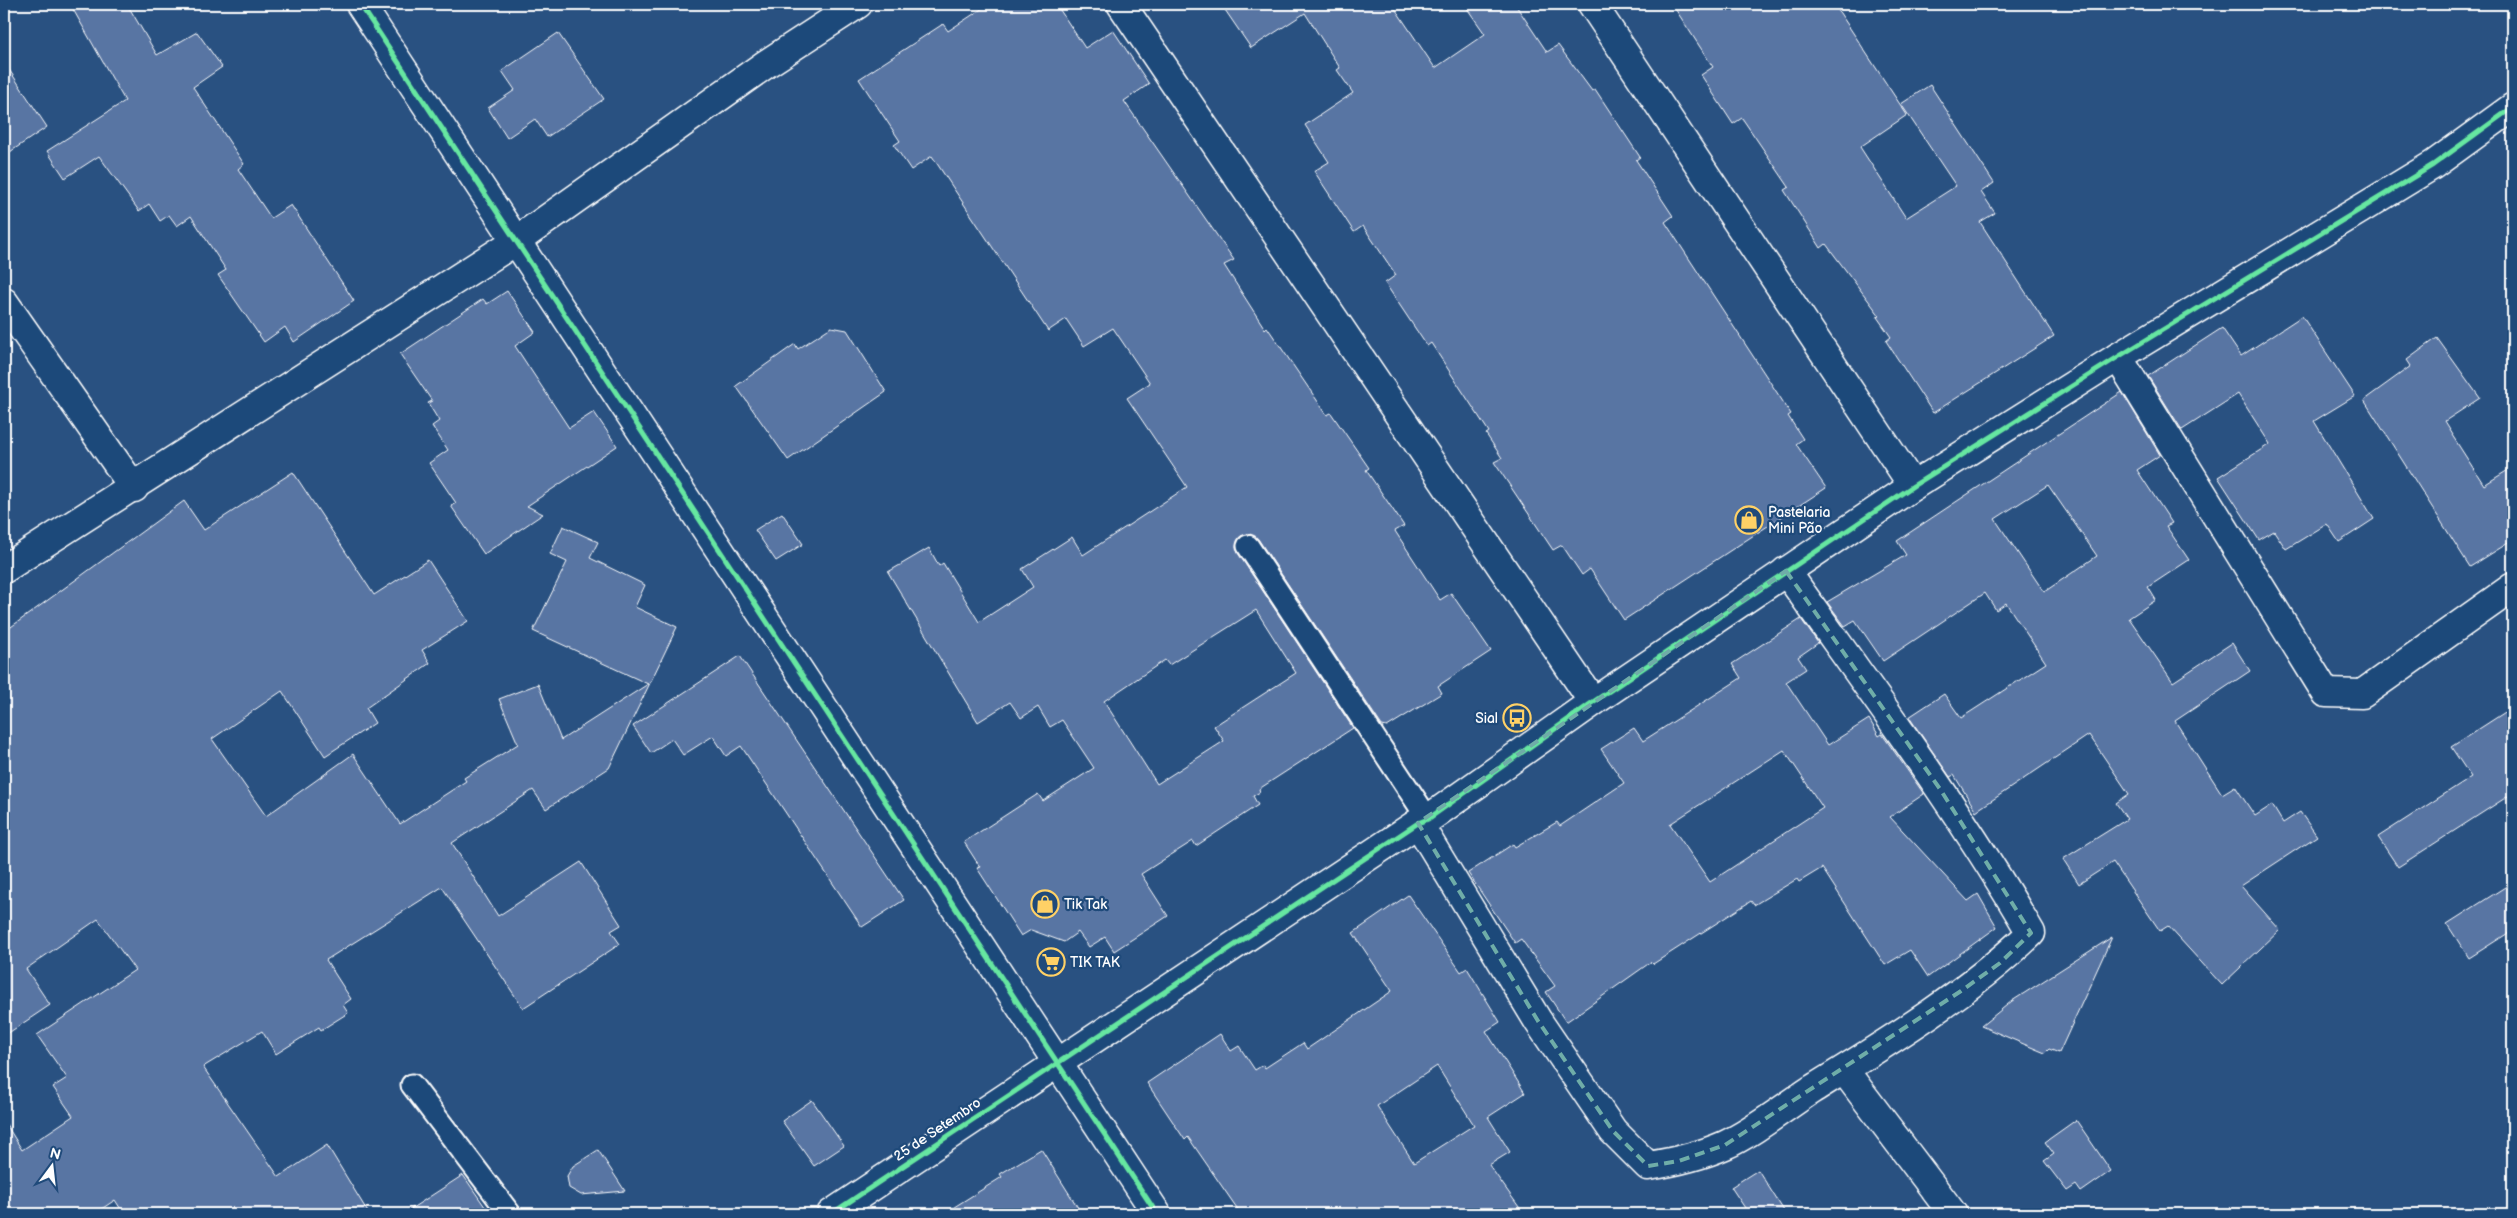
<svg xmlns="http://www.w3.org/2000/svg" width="2517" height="1218" font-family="'Balsamiq Sans',sans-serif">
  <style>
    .building { fill: #5874a3; stroke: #fff; fill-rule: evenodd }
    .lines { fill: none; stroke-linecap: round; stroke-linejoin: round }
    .lane-casing { stroke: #fff; stroke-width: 25 }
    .street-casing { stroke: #fff; stroke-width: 31 }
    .secondary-casing { stroke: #fff; stroke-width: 31 }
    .lane { stroke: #1f4a7a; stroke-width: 21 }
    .street { stroke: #1f4a7a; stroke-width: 28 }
    .secondary { stroke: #1f4a7a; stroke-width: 28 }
    .cycleway-casing { stroke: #1f4a7a; stroke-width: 8 }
    .cycleway { stroke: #66e7a1; stroke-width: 5 }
    .marked { fill: none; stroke: #6fada8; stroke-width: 4; stroke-dasharray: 10 6; stroke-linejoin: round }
    .labels { text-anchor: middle; stroke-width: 4.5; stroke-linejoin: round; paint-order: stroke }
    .poi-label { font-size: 14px; fill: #fff; stroke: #1f4a7a; text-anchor: start }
    .street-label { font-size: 14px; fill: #fff; stroke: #1f4a7a }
  </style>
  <rect width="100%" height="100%" fill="#295181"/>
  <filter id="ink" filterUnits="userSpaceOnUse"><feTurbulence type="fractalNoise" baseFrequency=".02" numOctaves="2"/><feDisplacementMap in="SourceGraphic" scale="10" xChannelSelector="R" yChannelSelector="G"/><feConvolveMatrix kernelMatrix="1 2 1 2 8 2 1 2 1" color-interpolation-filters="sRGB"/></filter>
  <g filter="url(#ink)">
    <g class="building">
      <path d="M70,4H127L157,55L197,32L222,67L193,87L244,164L238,169L271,218L291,205L354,301L294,342L285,327L264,342L218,275L226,270L191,216L177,226L169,215L160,221L149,204L139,211L99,156L65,178L47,151L125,101Z"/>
      <path d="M989,4H1056L1085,48L1113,30L1149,84L1124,101L1234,260L1224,265L1265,329L1267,327L1327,415L1331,413L1369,468L1366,470L1404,526L1395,531L1440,600L1451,593L1491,651L1438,686L1442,693L1387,727L1382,726L1258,539L1248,534L1241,536L1236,546L1238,553L1353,728L1259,789L1260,792L1253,796L1258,805L1196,846L1193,841L1141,874L1168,916L1114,951L1105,937L1089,947L1078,932L1064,942L1031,930L1021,936L977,868L980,867L964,842L1038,794L1043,801L1094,768L1062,720L1050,727L1038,707L1021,718L1010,702L978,722L888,572L929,548L939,566L943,563L979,622L1033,587L1022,569L1072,537L1083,555L1187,487L1127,398L1150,383L1113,328L1084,346L1066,319L1048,331L932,156L911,170L894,145L900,141L859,79L943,24L948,31ZM1256,610L1296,673L1214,726L1224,741L1157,784L1104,701L1165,660L1169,665Z"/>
      <path d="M1221,4H1392L1435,68L1485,34L1464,4H1515L1547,52L1558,45L1592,91L1595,89L1640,157L1636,160L1673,216L1665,222L1791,414L1788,416L1803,439L1796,444L1826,488L1624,620L1590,569L1582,575L1562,545L1553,550L1494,462L1502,458L1486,434L1489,432L1431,343L1427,346L1385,283L1396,275L1363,226L1354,232L1314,171L1329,162L1305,125L1353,93L1337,70L1340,68L1305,13L1251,48Z"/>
      <path d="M1672,4H1834L1907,115L1860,147L1906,218L1956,186L1901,104L1930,85L1994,183L1981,192L1995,213L1980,222L2054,336L1933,413L1886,341L1891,337L1877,317L1880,316L1826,244L1821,248L1784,190L1789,187L1742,118L1733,124L1701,75L1713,67Z"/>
      <path d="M558,33L604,99L547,137L535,119L507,138L488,108L515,90L502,71Z"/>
      <path d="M4,62L47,127L4,156Z"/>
      <path d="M507,291L535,332L515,346L569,428L594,412L617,446L527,506L543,514L484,554L451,506L456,503L429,463L448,450L432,426L439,421L428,403L432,401L400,354L483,299L487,304Z"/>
      <path d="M2302,316L2355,396L2314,421L2374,519L2339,542L2327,524L2286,549L2274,531L2259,540L2218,477L2270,444L2238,394L2182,430L2148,376L2222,328L2241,356Z"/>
      <path d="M831,327L847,330L886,392L788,460L736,386L795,344L798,349Z"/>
      <path d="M2437,338L2480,398L2445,421L2453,434L2452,435L2484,485L2513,467V540L2470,567L2364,400L2411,366L2407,360Z"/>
      <path d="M2122,392L2160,455L2137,470L2172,523L2166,526L2189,560L2148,587L2156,600L2129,618L2173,682L2232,643L2250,671L2175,721L2222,794L2235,786L2255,816L2272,805L2283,823L2300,812L2317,836L2241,886L2280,930L2222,985L2168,926L2160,931L2113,862L2079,884L2063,859L2127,819L2116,803L2129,794L2089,735L1976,811L1954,775L1950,777L1909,717L1944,694L1961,718L2046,663L2006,603L1996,610L1985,593L1883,661L1855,620L1845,626L1827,602L1906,555L1897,541ZM2048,485L2097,556L2044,592L1995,519Z"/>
      <path d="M293,472L374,595L428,560L468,621L422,650L430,663L366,708L375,723L325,756L282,691L212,739L266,816L353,754L400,824L466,781L464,778L518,744L499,699L538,684L561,740L648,684L533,631L567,562L550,554L563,526L598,542L590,558L645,585L635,607L677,627L609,768L546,809L533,790L452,843L498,916L581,862L621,925L611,931L620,944L523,1008L442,887L326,960L351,999L343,1005L348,1013L321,1030L319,1027L276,1054L262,1031L203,1067L279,1177L327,1145L369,1214H124L115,1200L94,1214H4V1121L22,1150L73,1116L53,1087L67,1078L37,1035L135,970L98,919L26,969L50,1005L4,1036V632L184,501L204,530Z"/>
      <path d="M782,513L803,544L776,561L755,530Z"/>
      <path d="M1801,619L1818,643L1798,657L1806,669L1786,682L1828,745L1869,719L1879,736L1882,734L1924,794L1890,817L1968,901L1978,894L1997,927L1928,977L1910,950L1885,965L1822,868L1799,882L1797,879L1754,905L1751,901L1653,964L1651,962L1566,1022L1546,992L1555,986L1521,939L1515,943L1468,873L1513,844L1515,847L1557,822L1560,826L1624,783L1601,749L1634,728L1643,741L1741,678L1732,664ZM1784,750L1823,808L1710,882L1670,824Z"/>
      <path d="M740,656L904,900L862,927L741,746L726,756L713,736L683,755L672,739L651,753L633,726Z"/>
      <path d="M2513,707V793L2398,867L2378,837L2471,777L2451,747Z"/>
      <path d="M2513,882V930L2469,958L2447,924Z"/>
      <path d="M1408,895L1461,972L1467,968L1500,1022L1486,1031L1525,1093L1488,1117L1510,1152L1489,1165L1524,1214H1241L1188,1137L1185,1140L1147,1083L1220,1034L1231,1051L1239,1046L1255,1070L1263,1065L1265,1068L1303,1043L1307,1049L1392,991L1353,933ZM1437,1066L1474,1125L1414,1163L1377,1106Z"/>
      <path d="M2112,937L2059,1053L2049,1049L2045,1053L1981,1026L2012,1001Z"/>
      <path d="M812,1100L844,1146L814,1166L782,1121Z"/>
      <path d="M2076,1120L2111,1171L2081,1192L2076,1185L2067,1191L2044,1161L2054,1154L2045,1142Z"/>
      <path d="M1041,1149L1082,1214H943L1002,1177L1000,1174Z"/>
      <path d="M598,1150L625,1191L581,1195L569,1188L567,1176L573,1166Z"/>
      <path d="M1758,1170L1786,1214H1749L1731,1187Z"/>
      <path d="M463,1175L490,1214H403Z"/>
    </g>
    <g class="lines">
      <g class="lane-casing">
        <g id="lane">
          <path d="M1248,546L1428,819"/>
          <path d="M412,1085L510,1214"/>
        </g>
      </g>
      <g class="street-casing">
        <g id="street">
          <path d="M360,4L1157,1214"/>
          <path d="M1121,4L1593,702"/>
          <path d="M1592,4L1913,486"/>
          <path d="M4,302L134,488"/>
          <path d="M2118,357L2326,693L2362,694L2513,587"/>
          <path d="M4,569L516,241L766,64L858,4"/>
          <path d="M1418,823L1538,1021L1613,1131L1648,1166C1674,1162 1700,1156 1725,1145C1752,1133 1785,1107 1811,1090C1885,1044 1969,993 2031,933C1958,807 1870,690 1786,571"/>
          <path d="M1844,1070L1953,1214"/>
        </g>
      </g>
      <g class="secondary-casing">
        <path id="secondary" d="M831,1214L1418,823L1428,819L1593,702L1913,486L2118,357L2433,165L2513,107"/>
      </g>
      <use href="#lane" class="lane"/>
      <use href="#street" class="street"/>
      <use href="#secondary" class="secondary"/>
      <g class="cycleway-casing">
        <g id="cycleway">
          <path d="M360,4L1157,1214"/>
          <path d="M831,1214L1418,823L1428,819L1593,702L1913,486L2118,357L2433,165L2513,107"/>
        </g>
      </g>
      <use href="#cycleway" class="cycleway"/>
    </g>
  </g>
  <path class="marked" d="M1786,571L1940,789L2031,933L2000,963L1961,991L1725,1145L1679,1161L1648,1166L1613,1131L1538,1021L1418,823Z"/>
  <defs>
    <g id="shop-ring" transform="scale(1.4375)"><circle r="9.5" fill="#1f4a7a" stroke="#ffd166" stroke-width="1.5"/><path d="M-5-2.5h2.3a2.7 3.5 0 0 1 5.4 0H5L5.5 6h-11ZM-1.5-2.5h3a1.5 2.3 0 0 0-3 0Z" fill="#ffd166"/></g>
    <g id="bus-ring" transform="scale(1.4375)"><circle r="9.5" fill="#1f4a7a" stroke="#ffd166" stroke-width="1.5"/><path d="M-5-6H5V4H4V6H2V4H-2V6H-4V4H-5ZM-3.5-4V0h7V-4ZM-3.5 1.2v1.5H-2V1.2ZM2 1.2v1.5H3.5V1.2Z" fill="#ffd166"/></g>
    <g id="supermarket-ring" transform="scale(1.4375)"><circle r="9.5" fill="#1f4a7a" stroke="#ffd166" stroke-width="1.5"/><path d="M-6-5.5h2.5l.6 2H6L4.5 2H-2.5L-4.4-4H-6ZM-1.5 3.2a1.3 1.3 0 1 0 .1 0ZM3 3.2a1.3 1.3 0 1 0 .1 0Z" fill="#ffd166"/></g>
  </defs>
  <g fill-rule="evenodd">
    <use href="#shop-ring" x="1749" y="520"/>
    <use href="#bus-ring" x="1517" y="718"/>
    <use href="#shop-ring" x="1045" y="904"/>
    <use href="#supermarket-ring" x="1051" y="962"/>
  </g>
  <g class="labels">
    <g class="poi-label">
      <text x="1768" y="517">Pastelaria<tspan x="1768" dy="16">Mini Pão</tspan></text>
      <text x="1498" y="723" text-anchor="end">Sial</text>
      <text x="1064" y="909">Tik Tak</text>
      <text x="1070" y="967">TIK TAK</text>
    </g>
    <g class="street-label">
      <text transform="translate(937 1129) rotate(-34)" y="5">25 de Setembro</text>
    </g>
  </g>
  <rect width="2517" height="1218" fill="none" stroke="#1f4a7a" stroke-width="20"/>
  <rect x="10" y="10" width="2497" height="1198" fill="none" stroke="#fff" stroke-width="2" filter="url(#ink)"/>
  <g transform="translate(52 1166) rotate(15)" stroke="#1f4a7a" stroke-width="4" paint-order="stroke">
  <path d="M0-4L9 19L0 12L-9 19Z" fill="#ffffff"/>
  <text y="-8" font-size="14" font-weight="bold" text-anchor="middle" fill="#ffffff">N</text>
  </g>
</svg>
